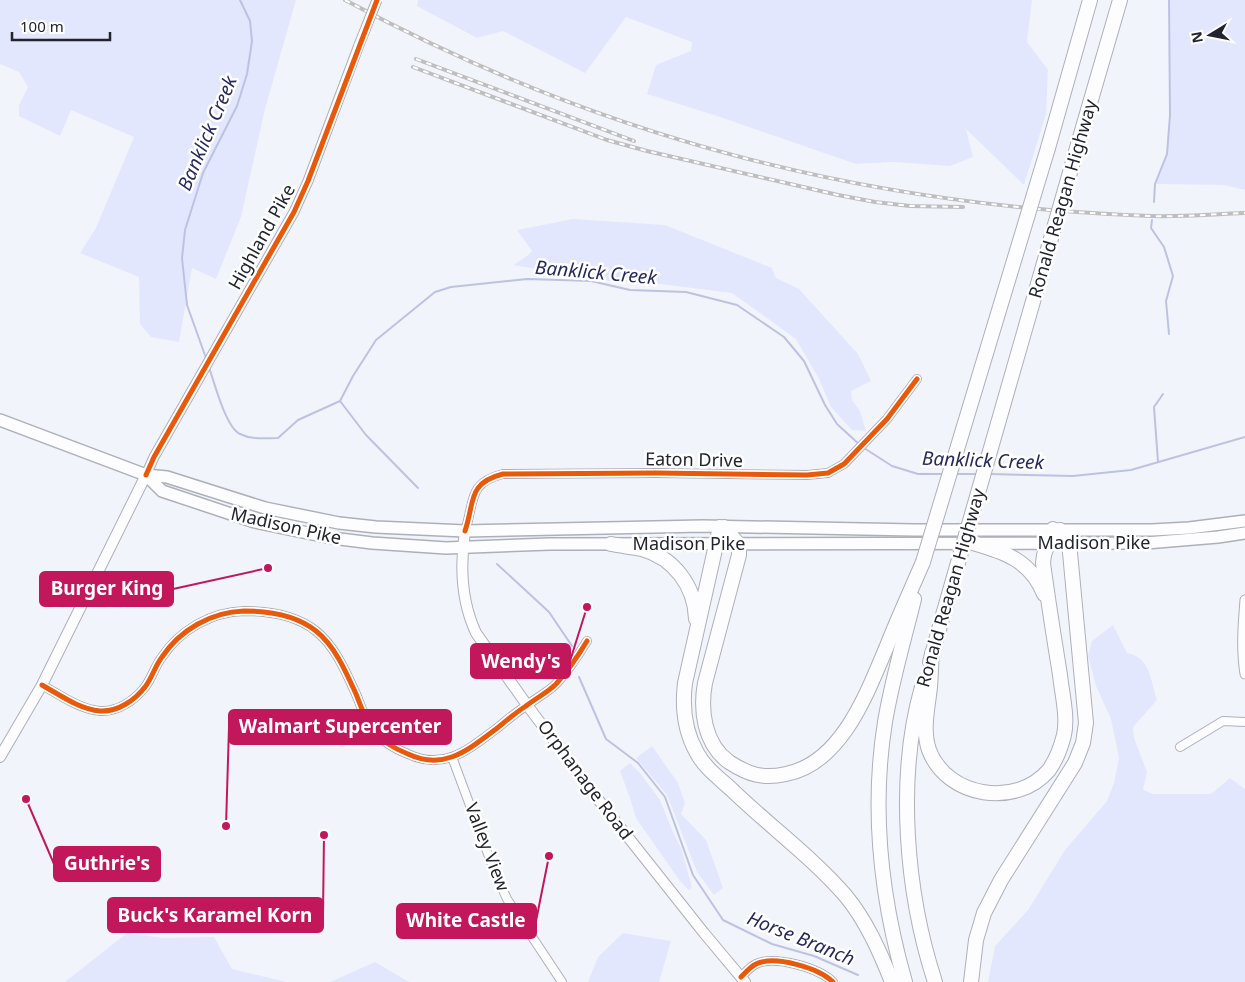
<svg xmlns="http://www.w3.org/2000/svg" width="1245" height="982" font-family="'Noto Sans',sans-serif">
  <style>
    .green { fill: #e3e7fd }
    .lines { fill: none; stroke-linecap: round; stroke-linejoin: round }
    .stream { stroke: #bdc2e1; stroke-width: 2 }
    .minor-casing { stroke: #aeb0b9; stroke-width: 10 }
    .tertiary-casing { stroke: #aeb0b9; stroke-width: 11 }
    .secondary-casing { stroke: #aeb0b9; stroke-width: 12 }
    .primary-casing { stroke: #aeb0b9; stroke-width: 14 }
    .motorway-casing { stroke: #aeb0b9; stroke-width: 16 }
    .minor { stroke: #fdfdff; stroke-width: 8 }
    .tertiary { stroke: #fdfdff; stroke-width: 9 }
    .secondary { stroke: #fdfdff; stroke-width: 10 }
    .primary { stroke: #fdfdff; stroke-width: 11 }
    .motorway { stroke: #fdfdff; stroke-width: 14 }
    .rail-casing { stroke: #bebec0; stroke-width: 4 }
    .rail { stroke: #fff; stroke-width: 2; stroke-dasharray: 5.5; stroke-linecap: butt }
    .tertiary-bridge-casing { stroke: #aeb0b9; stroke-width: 11; stroke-linecap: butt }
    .motorway-bridge-casing { stroke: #aeb0b9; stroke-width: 16; stroke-linecap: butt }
    .tertiary-bridge { stroke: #fdfdff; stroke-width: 9 }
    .motorway-bridge { stroke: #fdfdff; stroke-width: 14 }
    .cycleway-casing { stroke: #fff; stroke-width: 8 }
    .cycleway { stroke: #e8590c; stroke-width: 5 }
    .labels { text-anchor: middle; stroke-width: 5; stroke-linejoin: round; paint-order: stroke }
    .street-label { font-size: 18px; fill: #21232f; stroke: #fff }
    .water-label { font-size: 19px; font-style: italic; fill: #27295d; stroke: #fff }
    .leader { fill: none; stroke: #c2185b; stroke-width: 2 }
    .callout-dot { fill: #c2185b; stroke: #fff; stroke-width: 2 }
    .callout { fill: #c2185b; stroke: #c2185b; stroke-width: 2 }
    .callout-label { font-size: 19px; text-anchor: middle; font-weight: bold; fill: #fff }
  </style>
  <rect width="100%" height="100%" fill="#f2f4fc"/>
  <g class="green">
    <path d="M0,0H296L265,109L241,217L216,279L192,268L179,342L151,337L140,324L139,277L80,253L96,228L134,137L71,110L60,136L19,116V105L28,87L19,72L0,64Z"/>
    <path d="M418,0H1032L1027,42L1048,70L1046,114L1024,185L966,129L973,157L950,166L894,162L856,164L720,117L647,94L656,65L691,51L692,42L626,17L585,73L503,31L477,38L417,6Z"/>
    <path d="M1169,0H1245V190L1224,185L1155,184L1167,154L1170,115Z"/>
    <path d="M573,219L665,225L772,268L776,278L799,289L858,354L871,381L851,391L852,400L860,411L866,431L852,430L831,407L819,379L796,339L732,293L652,283L616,282L513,265L527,256L532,251L517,230Z"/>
    <path d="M1113,625L1127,653C1151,658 1150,679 1157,700L1133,727L1134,738L1147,772L1143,790L1153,794H1211L1230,778L1245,789V982H988L995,946L1028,910L1065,850L1107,801L1114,783L1119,758L1111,719L1096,686L1088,656L1092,641Z"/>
    <path d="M652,746L678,783L685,803L681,814L706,840L723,888L714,895L697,872L667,795L636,758Z"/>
    <path d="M630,763L640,773L660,800L673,832L681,848L692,887L689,890L680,881L636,818L631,801L620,771Z"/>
    <path d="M127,933L163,938L214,937L232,969L286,982H65Z"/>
    <path d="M623,933L671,941L659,982H588L598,957Z"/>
    <path d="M375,962L409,982H330Z"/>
  </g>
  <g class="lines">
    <g class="stream">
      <path d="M1154,202L1155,184L1167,154L1170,115L1169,0"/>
      <path d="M1152,220L1151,228L1164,247L1173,276L1166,301L1169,334"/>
      <path d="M206,358L187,305L182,258L185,230L203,173L237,106L247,74L252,41L250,21L240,0"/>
      <path d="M209,367C214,382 226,428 240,434C252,440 266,438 278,438L298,420L340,401L353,376L376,340L435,292L451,287L527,279L591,281L630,290L686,292L737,305L784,337L804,361L825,405L837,424L860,445"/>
      <path d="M340,401L366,435L418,488"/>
      <path d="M864,448L892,466L918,474H943"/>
      <path d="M1158,462L1154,407L1163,394"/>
      <path d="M955,474H978"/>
      <path d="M990,474L1073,476L1131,470L1245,437"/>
      <path d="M497,564L549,612L572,646"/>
      <path d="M579,677L606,739L638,763L665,797L693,875L723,920L772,944L814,956L858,975"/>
    </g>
    <g class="minor-casing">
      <g id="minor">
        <path d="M465,531C475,502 467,483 503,474L656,473L807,475L828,473L844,464L887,419L917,379"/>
        <path d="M42,685C60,695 79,709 100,711C118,712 135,700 145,687C152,678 155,666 162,657C180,630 211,612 244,611C269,611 296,615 316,631C335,646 346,672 356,694C361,706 365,720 374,731C383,742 395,749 408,754C444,771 468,750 496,729C506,721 515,713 526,706C536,698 547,693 556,684C568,671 578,656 587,641"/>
        <path d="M1180,747L1223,721L1245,722"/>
        <path d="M452,757L494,870L507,899L562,982"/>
        <path d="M741,977C746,972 750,967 756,964C775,955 819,968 833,982"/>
      </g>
    </g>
    <g class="tertiary-casing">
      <g id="tertiary">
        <path d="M146,475L154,457L294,212L308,181L359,45"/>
        <path d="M1245,600C1243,625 1241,649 1245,674"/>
      </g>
    </g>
    <g class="secondary-casing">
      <g id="secondary">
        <path d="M465,531C460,565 461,601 476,633L527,705L597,798L704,933L745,982"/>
        <path d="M0,757L42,685L146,475"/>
      </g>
    </g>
    <g class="primary-casing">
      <g id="primary">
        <path d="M0,420L146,475L167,477L265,508L339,523L376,527L465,531L703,526L914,530H1152L1189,528L1245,521"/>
        <path d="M146,475L162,491L255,522L332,538L372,543L446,548L550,544L1146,543L1218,537L1245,533"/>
      </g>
    </g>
    <g class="motorway-casing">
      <g id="motorway">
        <path d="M1048,148L1090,0"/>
        <path d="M1077,148L1120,0"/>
        <path d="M720,527L685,683C682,707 685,732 697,753C705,768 719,778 731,789C768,825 811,856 845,895C866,920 880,952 892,982"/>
        <path d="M724,527L739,545V555L705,683C700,710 704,744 729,762C749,775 763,779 786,774C842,763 867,693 887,646C898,618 911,590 923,562"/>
        <path d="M973,543C1005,552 1031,561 1044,594"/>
        <path d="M611,544C621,546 632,547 642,549C674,558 695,586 696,619"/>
        <path d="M932,653C931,664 931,675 930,687C928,707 922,730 929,750C947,798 1017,808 1049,770C1056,760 1061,747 1064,735C1068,717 1062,694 1060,675C1054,638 1048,600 1043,563L1044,555L1053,529"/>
        <path d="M930,662L941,622"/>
        <path d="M922,687C896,778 906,893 935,982"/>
        <path d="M905,982C881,898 871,809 885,722C892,680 904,640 914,599"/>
        <path d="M971,982L976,940L984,913L1001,880L1075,763L1083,743L1086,723L1069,542L1060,530"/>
      </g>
    </g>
    <use href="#minor" class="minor"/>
    <use href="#tertiary" class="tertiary"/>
    <use href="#secondary" class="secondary"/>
    <use href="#primary" class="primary"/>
    <use href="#motorway" class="motorway"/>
    <g class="rail-casing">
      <g id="rail">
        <path d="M345,0C600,137 862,206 1151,216C1182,217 1214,214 1245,213"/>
        <path d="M416,59L634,141"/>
        <path d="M413,67L607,140L647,151L838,195L875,202L910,206L963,207"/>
      </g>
    </g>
    <use href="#rail" class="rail"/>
    <g class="tertiary-bridge-casing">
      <path id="tertiary-bridge" d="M359,45L377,0"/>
    </g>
    <g class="motorway-bridge-casing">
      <g id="motorway-bridge">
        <path d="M923,562L1048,148"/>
        <path d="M941,622L1077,148"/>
      </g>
    </g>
    <use href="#tertiary-bridge" class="tertiary-bridge"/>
    <use href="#motorway-bridge" class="motorway-bridge"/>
    <g class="cycleway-casing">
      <g id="cycleway">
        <path d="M146,475L154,457L294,212L308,181L377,0"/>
        <path d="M465,531C475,502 467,483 503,474L656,473L807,475L828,473L844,464L887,419L917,379"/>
        <path d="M42,685C60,695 79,709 100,711C118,712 135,700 145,687C152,678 155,666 162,657C180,630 211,612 244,611C269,611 296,615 316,631C335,646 346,672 356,694C361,706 365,720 374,731C383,742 395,749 408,754C444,771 468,750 496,729C506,721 515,713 526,706C536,698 547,693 556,684C568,671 578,656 587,641"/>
        <path d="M741,977C746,972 750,967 756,964C775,955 819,968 833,982"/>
      </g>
    </g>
    <use href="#cycleway" class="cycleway"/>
  </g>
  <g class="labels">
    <g class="street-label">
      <text transform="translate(1063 199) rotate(-74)" y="6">Ronald Reagan Highway</text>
      <text transform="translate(262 237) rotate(-61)" y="6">Highland Pike</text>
      <text transform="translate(694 460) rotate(1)" y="6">Eaton Drive</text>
      <text transform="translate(286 526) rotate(13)" y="6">Madison Pike</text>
      <text x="1094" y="549">Madison Pike</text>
      <text x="689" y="550">Madison Pike</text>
      <text transform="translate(951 588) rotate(-74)" y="6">Ronald Reagan Highway</text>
      <text transform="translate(585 780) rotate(53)" y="6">Orphanage Road</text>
      <text transform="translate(487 847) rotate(69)" y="6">Valley View</text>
    </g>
    <g class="water-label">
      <text transform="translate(207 133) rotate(-67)" y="7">Banklick Creek</text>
      <text transform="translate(596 272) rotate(5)" y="7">Banklick Creek</text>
      <text transform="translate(983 460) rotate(2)" y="7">Banklick Creek</text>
      <text transform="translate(801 938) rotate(22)" y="7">Horse Branch</text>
    </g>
  </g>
  <path class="leader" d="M268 568L173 589M587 607L570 661M226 826L229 727M26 799L54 864M324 835L323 915M549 856L536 921"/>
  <g class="callout-dot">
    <circle cx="268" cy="568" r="5"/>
    <circle cx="587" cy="607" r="5"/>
    <circle cx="226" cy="826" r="5"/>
    <circle cx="26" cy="799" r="5"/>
    <circle cx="324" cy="835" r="5"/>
    <circle cx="549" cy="856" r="5"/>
  </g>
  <g class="callout">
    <rect x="40" y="572" width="133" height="34" rx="5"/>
    <rect x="471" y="644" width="99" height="34" rx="5"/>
    <rect x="229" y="710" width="222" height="34" rx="5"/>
    <rect x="54" y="847" width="106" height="34" rx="5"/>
    <rect x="108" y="898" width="215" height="34" rx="5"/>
    <rect x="397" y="904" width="139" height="34" rx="5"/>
  </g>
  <g class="callout-label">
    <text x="107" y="595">Burger King</text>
    <text x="521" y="668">Wendy's</text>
    <text x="340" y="733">Walmart Supercenter</text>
    <text x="107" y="870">Guthrie's</text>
    <text x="215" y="922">Buck's Karamel Korn</text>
    <text x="466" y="927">White Castle</text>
  </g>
  <g transform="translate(1210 35) rotate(260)" stroke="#ffffff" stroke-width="4" paint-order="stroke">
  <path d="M0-4L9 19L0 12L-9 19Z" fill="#21232f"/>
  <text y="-8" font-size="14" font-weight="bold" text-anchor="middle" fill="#21232f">N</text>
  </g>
  <path d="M12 32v8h98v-8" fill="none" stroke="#21232f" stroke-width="2.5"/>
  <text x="20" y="32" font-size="15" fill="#21232f" stroke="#ffffff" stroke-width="4" paint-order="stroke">100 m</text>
</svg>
